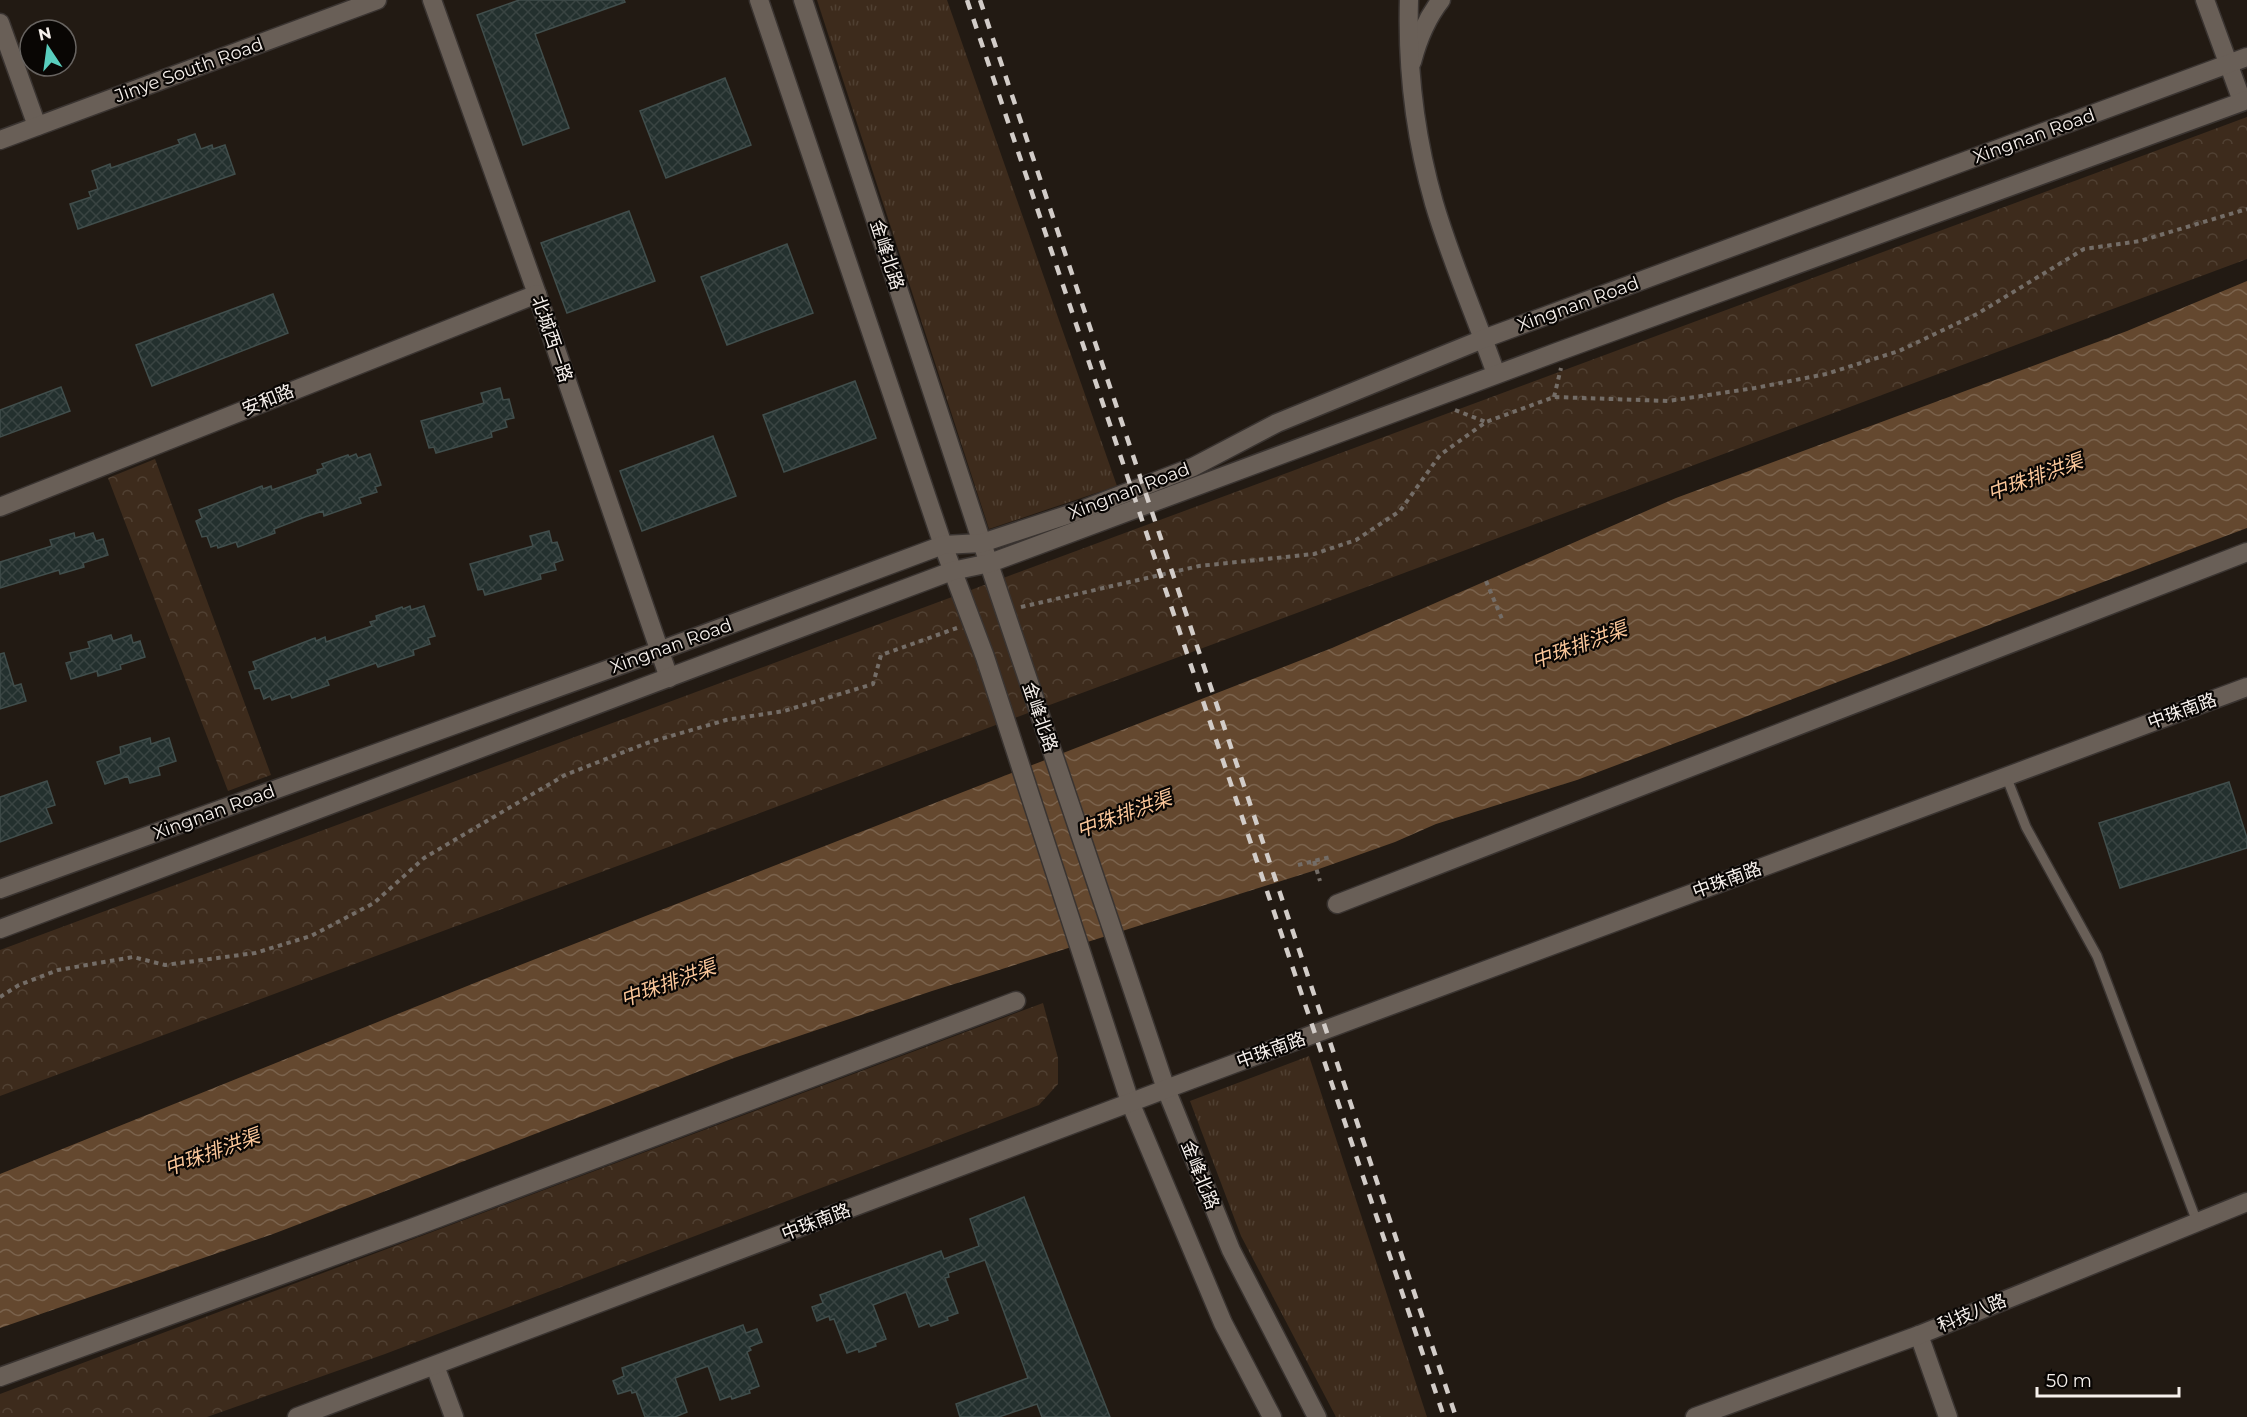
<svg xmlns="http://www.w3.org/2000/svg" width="2247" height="1417" font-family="Montserrat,'Noto Sans SC',sans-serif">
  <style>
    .grass { fill: url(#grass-tufts) }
    .park { fill: url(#park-crowns) }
    .water { fill: url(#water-waves) }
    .building { fill: url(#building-cross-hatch); stroke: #414e4c; stroke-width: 1.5 }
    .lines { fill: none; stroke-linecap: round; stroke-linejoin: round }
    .lane-casing { stroke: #3a3431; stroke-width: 12 }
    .street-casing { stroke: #3a3431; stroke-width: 21 }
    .secondary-casing { stroke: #3a3431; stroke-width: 21 }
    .path { stroke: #746d67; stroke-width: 4; stroke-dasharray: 4.5 4.5; stroke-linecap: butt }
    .lane { stroke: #695f57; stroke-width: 9 }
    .street { stroke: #695f57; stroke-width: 18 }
    .secondary { stroke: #695f57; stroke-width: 18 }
    .rail { stroke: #d2ccc8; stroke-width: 4.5; stroke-dasharray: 10 10; stroke-linecap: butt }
    .labels { text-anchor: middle; stroke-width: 4.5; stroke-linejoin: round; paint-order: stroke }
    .street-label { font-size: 18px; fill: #f6f0ec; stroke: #090604 }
    .water-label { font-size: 20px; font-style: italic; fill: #fbc79a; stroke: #090604 }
  </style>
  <defs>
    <pattern id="grass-tufts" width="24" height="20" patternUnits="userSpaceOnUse" patternTransform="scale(1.5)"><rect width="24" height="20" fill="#3d2b1c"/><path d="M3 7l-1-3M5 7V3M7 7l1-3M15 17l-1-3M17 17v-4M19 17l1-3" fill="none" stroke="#504032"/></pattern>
    <pattern id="park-crowns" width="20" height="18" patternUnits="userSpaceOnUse" patternTransform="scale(1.5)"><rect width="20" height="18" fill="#3d2b1c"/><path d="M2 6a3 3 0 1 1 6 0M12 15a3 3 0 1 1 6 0" fill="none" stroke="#504032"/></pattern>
    <pattern id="water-waves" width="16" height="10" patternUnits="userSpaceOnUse" patternTransform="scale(1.5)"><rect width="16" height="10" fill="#64482f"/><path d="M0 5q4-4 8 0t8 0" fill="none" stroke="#7b634d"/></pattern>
    <pattern id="building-cross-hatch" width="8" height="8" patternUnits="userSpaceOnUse" patternTransform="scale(1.5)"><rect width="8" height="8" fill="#23302e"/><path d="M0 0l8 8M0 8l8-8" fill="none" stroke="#394442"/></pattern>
  </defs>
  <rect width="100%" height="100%" fill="#221a13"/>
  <g class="grass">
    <path d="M817,0H947L1117,486L989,529Z"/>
    <path d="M1309,1056L1427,1417H1336L1241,1236L1190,1101Z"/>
  </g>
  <g class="park">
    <path d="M2247,117V259L0,1096V950Z"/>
    <path d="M155,459L271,775L228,791L108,478Z"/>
    <path d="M1043,1003L1058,1058V1084L1039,1105L385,1354L207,1417H0V1394Z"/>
  </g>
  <path class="water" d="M2247,281V528L1577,780L1436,824L1395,842L1316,870L932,991L734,1058L273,1234L0,1328V1174L497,974L1332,648L1676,498L2127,331Z"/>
  <g class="building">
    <path d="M519,0H624L625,2L535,34L569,128L523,145L477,15Z"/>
    <path d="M725,78L751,145L666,178L640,111Z"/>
    <path d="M195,134L201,149L212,145L213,149L225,145L235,174L78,229L70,204L91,197L89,192L98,189L92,171L110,164L111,168L180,144L178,140Z"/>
    <path d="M629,211L655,281L567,313L541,243Z"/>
    <path d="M787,244L813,313L727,345L701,277Z"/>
    <path d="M273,294L288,333L152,386L136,345Z"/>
    <path d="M855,381L876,438L784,472L763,415Z"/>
    <path d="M61,387L70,411L0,437V410Z"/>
    <path d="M500,388L503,400L509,399L514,418L505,420L507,427L491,432L492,437L436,453L434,447L429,448L421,421L484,403L481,393Z"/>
    <path d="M713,436L736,496L642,531L620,471Z"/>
    <path d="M356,454L358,458L370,454L381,485L375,487L377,492L359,498L361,503L324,516L323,511L305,517L274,529L275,533L238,547L236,542L218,548L217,545L211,547L207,536L202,537L196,521L202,518L199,510L262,486L263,489L271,486L272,490L318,474L317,470L324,468L322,464L348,455L349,457Z"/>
    <path d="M549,531L552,543L557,542L563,560L554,563L556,570L540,574L541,579L485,595L483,589L478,590L470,564L533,546L530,536Z"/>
    <path d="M74,533L75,538L93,533L96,541L103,539L108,555L83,563L84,567L60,574L59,570L0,588V562L52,546L50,540Z"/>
    <path d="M410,606L411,610L424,606L435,636L428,638L430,644L413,650L414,655L378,667L376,663L327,680L329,685L292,698L290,694L272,700L270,696L264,699L260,688L255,689L249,672L256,670L253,662L315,638L316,641L325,637L326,642L372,626L370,622L377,620L376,616L402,607L403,609Z"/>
    <path d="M111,635L113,641L131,635L133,643L140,641L145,657L120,665L121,669L98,676L97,671L71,679L66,663L72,661L70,653L90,648L88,642Z"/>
    <path d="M4,653L14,686L21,684L26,701L0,709V654Z"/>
    <path d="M150,738L151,744L169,738L176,761L158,767L160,775L130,783L128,776L105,784L97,762L121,754L120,747Z"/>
    <path d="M47,781L55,805L46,808L52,823L0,842V797Z"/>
    <path d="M2229,782L2247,838V848L2120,888L2099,823Z"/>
    <path d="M1024,1197L1110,1417H1042L1037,1404L999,1417H960L956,1404L1028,1378L985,1260L948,1273L949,1277L945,1278L958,1313L947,1317L948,1320L931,1326L929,1323L919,1327L906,1292L873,1305L886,1339L875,1343L876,1346L859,1352L858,1349L847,1353L834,1319L830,1320L829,1316L817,1321L812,1307L823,1303L820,1295L941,1251L944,1259L979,1246L970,1219Z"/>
    <path d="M743,1325L746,1333L757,1329L762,1342L749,1347L751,1350L747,1352L759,1386L749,1390L750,1393L732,1399L731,1396L720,1400L708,1366L675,1378L687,1412L675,1417H645L636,1392L632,1393L631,1390L618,1394L613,1381L624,1376L622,1368Z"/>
  </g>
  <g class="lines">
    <g class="lane-casing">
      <path id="lane" d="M2006,776L2026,827L2097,956L2197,1222"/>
    </g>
    <g class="street-casing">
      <g id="street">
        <path d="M432,0L537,294L669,678"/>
        <path d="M2205,0L2242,101"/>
        <path d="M0,23L37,126"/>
        <path d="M1412,62C1418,39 1426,19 1441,0"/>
        <path d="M0,140L377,0"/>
        <path d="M0,507L537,294"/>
        <path d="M1337,904L2247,552"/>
        <path d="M0,1377L414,1227L1016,1001"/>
      </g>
    </g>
    <g class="secondary-casing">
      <g id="secondary">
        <path d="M759,0L943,545L985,657L1130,1102L1223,1323L1272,1417"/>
        <path d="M803,0L982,543L1166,1089L1231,1250L1317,1417"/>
        <path d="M1409,0C1407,68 1415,137 1434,203C1451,261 1476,317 1496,374"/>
        <path d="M0,889L659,651L943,545L982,543L1082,510L1193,467L1277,423L1483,339L2247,57"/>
        <path d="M0,929L952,571L990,563L1557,352L2247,100"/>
        <path d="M1919,1335L1948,1417"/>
        <path d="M435,1366L454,1417"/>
        <path d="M297,1417L1166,1089L2247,687"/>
        <path d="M1695,1417L1919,1335L2247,1202"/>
      </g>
    </g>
    <g class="path">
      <path d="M1554,397L1561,368"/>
      <path d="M1455,410L1486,422"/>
      <path d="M1486,581L1502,619"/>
      <path d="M1021,607L1199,566L1314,554L1356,540L1400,511L1440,455L1486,422L1554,397L1668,401L1755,388L1826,374L1899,351L1977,314L2084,249L2140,241L2247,209"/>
      <path d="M1314,861L1320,881"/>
      <path d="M1298,865L1330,857"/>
      <path d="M0,997L19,985L58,970L133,957L165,965L255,953L311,936L374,903L424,858L565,775L647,743L726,720L784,711L873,684L881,655L957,628"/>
    </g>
    <use href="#lane" class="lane"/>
    <use href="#street" class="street"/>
    <use href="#secondary" class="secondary"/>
    <g class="rail">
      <path d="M967,0L1444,1417"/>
      <path d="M980,0L1456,1417"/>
    </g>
  </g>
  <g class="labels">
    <g class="street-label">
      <text transform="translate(189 70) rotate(-20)" y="6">Jinye South Road</text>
      <text transform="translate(2034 136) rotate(-20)" y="6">Xingnan Road</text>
      <text transform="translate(887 255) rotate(72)" y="6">金峰北路</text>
      <text transform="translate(1578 304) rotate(-20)" y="6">Xingnan Road</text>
      <text transform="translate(552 339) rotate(71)" y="6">北城西一路</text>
      <text transform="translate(268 400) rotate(-22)" y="6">安和路</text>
      <text transform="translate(1129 491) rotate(-21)" y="6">Xingnan Road</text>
      <text transform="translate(671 646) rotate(-20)" y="6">Xingnan Road</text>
      <text transform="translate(2182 711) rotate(-20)" y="6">中珠南路</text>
      <text transform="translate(1040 717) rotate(71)" y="6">金峰北路</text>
      <text transform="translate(214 812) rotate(-20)" y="6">Xingnan Road</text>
      <text transform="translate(1727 880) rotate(-20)" y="6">中珠南路</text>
      <text transform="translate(1271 1050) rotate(-20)" y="6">中珠南路</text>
      <text transform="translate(1200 1175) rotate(68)" y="6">金峰北路</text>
      <text transform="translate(816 1222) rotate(-21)" y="6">中珠南路</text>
      <text transform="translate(1972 1313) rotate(-22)" y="6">科技八路</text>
    </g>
    <g class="water-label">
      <text transform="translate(2035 477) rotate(-20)" y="7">中珠排洪渠</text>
      <text transform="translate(1579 645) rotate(-20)" y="7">中珠排洪渠</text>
      <text transform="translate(1124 814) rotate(-20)" y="7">中珠排洪渠</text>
      <text transform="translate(668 983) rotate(-20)" y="7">中珠排洪渠</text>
      <text transform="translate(212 1152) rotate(-20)" y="7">中珠排洪渠</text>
    </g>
  </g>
  <g transform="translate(48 48) rotate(347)"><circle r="28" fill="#090604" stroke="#686461" stroke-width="1.5"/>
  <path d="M0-4.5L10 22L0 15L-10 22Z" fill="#59cebe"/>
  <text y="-9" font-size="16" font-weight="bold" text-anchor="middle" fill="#f6f0ec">N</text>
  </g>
  <path d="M2037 1387v9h142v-9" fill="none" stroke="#f6f0ec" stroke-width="3"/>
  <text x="2046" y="1387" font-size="18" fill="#f6f0ec" stroke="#090604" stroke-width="4.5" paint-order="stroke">50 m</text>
</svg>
